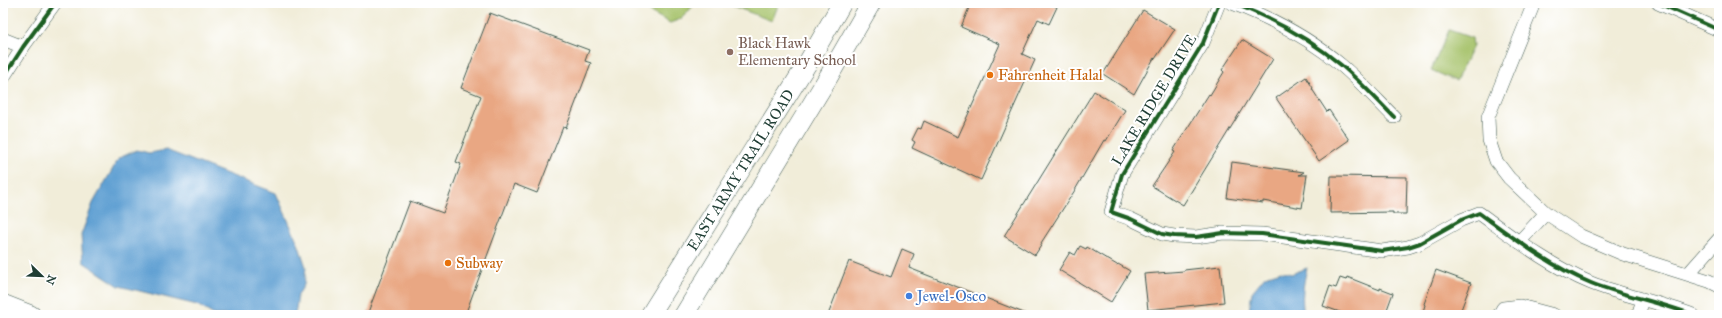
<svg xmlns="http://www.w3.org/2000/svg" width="1722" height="318" font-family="'IM FELL Great Primer',serif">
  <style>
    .green { fill: #a4c168; stroke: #627f4e }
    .water { fill: #60a0d3; stroke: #406e84 }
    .building { fill: #e9a783 }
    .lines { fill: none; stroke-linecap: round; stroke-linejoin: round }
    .minor-casing { stroke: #3e574d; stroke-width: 14 }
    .secondary-casing { stroke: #3e574d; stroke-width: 20 }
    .minor { stroke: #fff; stroke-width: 13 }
    .secondary { stroke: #fff; stroke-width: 19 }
    .cycleway-casing { stroke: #fff; stroke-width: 6 }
    .cycleway { stroke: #1b5e20; stroke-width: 4 }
    .education-dot { fill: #8d6e63; stroke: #fff; stroke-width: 1.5 }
    .food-dot { fill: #e8710a; stroke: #fff; stroke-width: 1.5 }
    .shop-dot { fill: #3f7fe0; stroke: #fff; stroke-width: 1.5 }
    .labels { text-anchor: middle; stroke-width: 4; stroke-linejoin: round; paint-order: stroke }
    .education-label { font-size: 15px; fill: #785e54; stroke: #fff; text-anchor: start }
    .food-label { font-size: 15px; fill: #c56008; stroke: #fff; text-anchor: start }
    .street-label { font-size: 15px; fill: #1f3d34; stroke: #fff }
    .shop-label { font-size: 15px; fill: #366cbe; stroke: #fff; text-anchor: start }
  </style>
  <rect width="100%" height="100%" fill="#fff"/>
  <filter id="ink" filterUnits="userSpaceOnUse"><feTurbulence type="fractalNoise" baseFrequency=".025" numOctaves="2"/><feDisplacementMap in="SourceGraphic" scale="8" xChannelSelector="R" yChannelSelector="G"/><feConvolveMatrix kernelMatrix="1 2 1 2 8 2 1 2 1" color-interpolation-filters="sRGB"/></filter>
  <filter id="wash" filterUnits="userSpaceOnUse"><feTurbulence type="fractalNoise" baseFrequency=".012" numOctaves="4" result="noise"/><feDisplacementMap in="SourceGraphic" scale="16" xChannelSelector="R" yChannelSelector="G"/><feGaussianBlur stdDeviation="0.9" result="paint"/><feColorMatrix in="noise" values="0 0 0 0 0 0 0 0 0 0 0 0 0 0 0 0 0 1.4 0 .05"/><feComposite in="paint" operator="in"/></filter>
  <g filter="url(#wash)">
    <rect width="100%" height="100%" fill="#f1edd9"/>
    <g class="green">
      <path d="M652,3H696L681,19L670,23L650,12Z"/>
      <path d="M725,3H779L772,21Z"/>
      <path d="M1449,30L1472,38L1473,46L1456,81L1431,70Z"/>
    </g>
    <g class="water">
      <path d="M137,150L149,153L166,150L276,193L298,243L306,267L304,285L298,295L295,315H214L197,305L119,286L83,262L81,235L93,203L119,158Z"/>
      <path d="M1307,268C1303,285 1301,298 1304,315H1244L1249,311L1252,292L1265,276L1281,271L1291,274Z"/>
    </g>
    <g id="blocks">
      <g class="building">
        <path d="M971,3H1047L1057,7L1049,24L1038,19L1022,54L1035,60L981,180L912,148L915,142L912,140L918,128L921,129L924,121L958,137L1000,44L961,27Z"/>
        <path d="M1143,10L1175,29L1155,59L1154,58L1134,94L1103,74Z"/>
        <path d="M490,13L589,50L585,61L591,63L566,128L563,127L537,193L514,184L465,315H367L410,201L443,213L461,164L456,162L481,96L461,88Z"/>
        <path d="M1242,40L1273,59L1183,205L1152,186L1175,152L1173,151L1209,94L1210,95L1224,72L1222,70Z"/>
        <path d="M1306,77L1313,88L1312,89L1327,112L1329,110L1349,140L1319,161L1276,98Z"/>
        <path d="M1094,91L1125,110L1106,141L1104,140L1075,190L1041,243L1042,244L1035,255L1004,236Z"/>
        <path d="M1232,162L1304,172L1299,175H1307L1302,208L1263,201V203L1227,198Z"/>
        <path d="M1331,176L1407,177L1406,214H1393V212L1330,213Z"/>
        <path d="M1080,246L1086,249L1087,247L1117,265L1118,264L1130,271L1111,302L1059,270L1070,252L1075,255Z"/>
        <path d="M902,249L914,254L909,268L1029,315H828L849,261L891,277Z"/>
        <path d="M1220,266L1224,302L1148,310L1144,274L1184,271V270Z"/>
        <path d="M1436,270L1471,283L1459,315H1422L1425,305L1424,304Z"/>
        <path d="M1347,277L1380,290V288L1393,293L1385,315H1348L1323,306L1330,286L1336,288L1340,278L1346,280Z"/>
      </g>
    </g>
  </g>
  <g filter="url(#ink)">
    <use href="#blocks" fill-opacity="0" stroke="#3e574d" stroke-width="1"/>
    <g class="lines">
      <g class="minor-casing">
        <g id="minor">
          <path d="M1219,3L1203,43L1122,174L1111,212L1131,219L1162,234L1174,236L1196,237L1223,233L1262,234L1382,251L1408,247L1420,243L1461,220L1479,213C1515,239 1550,266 1591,283C1624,296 1660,302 1693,315"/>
          <path d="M1232,3C1271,18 1309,38 1341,65C1360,81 1377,100 1394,117"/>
          <path d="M1534,3L1488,117L1489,140L1496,161L1509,178L1546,213L1581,236L1623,254L1709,281L1719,286"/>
          <path d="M1658,3L1719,30"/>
          <path d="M3,39L23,47"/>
          <path d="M3,78L23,47L55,3"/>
          <path d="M1519,242L1546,213"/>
          <path d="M1688,274L1719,239"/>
          <path d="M1499,315L1503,308L1520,306L1554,315"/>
          <path d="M1638,315L1643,300"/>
        </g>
      </g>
      <g class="secondary-casing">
        <g id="secondary">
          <path d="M3,304L31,315"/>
          <path id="s1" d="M650,315L807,64L842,3"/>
          <path d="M684,315L829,76L871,3"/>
        </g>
      </g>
      <use href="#minor" class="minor"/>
      <use href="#secondary" class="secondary"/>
      <g class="cycleway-casing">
        <g id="cycleway">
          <path d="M1219,3L1203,43L1122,174L1111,212L1131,219L1162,234L1174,236L1196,237L1223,233L1262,234L1382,251L1408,247L1420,243L1461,220L1479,213C1515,239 1550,266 1591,283C1624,296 1660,302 1693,315"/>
          <path d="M1232,3C1271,18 1309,38 1341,65C1360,81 1377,100 1394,117"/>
          <path d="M1658,3L1719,30"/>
          <path d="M3,78L23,47L55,3"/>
        </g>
      </g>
      <use href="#cycleway" class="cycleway"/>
    </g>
  </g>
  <circle class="education-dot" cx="730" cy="52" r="4"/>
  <g class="food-dot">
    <circle cx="990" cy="75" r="4"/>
    <circle cx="448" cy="263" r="4"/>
  </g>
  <circle class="shop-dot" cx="909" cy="296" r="4"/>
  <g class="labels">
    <g class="education-label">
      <text x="738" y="48">Black Hawk<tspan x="738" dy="17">Elementary School</tspan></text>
    </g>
    <g class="food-label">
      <text x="998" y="80">Fahrenheit Halal</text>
      <text x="456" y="268">Subway</text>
    </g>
    <g class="street-label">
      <text transform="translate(1154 100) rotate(-59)" y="5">LAKE RIDGE DRIVE</text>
      <text dy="5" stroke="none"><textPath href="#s1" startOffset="171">EAST ARMY TRAIL ROAD</textPath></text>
    </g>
    <g class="shop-label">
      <text x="917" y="301">Jewel-Osco</text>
    </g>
  </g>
  <rect width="1722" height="318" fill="none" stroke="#fff" stroke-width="16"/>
  <g transform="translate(42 276) rotate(113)" stroke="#ffffff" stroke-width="3" paint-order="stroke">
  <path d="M0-3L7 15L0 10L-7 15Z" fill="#1f3d34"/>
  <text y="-6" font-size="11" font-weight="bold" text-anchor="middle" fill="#1f3d34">N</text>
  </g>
</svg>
